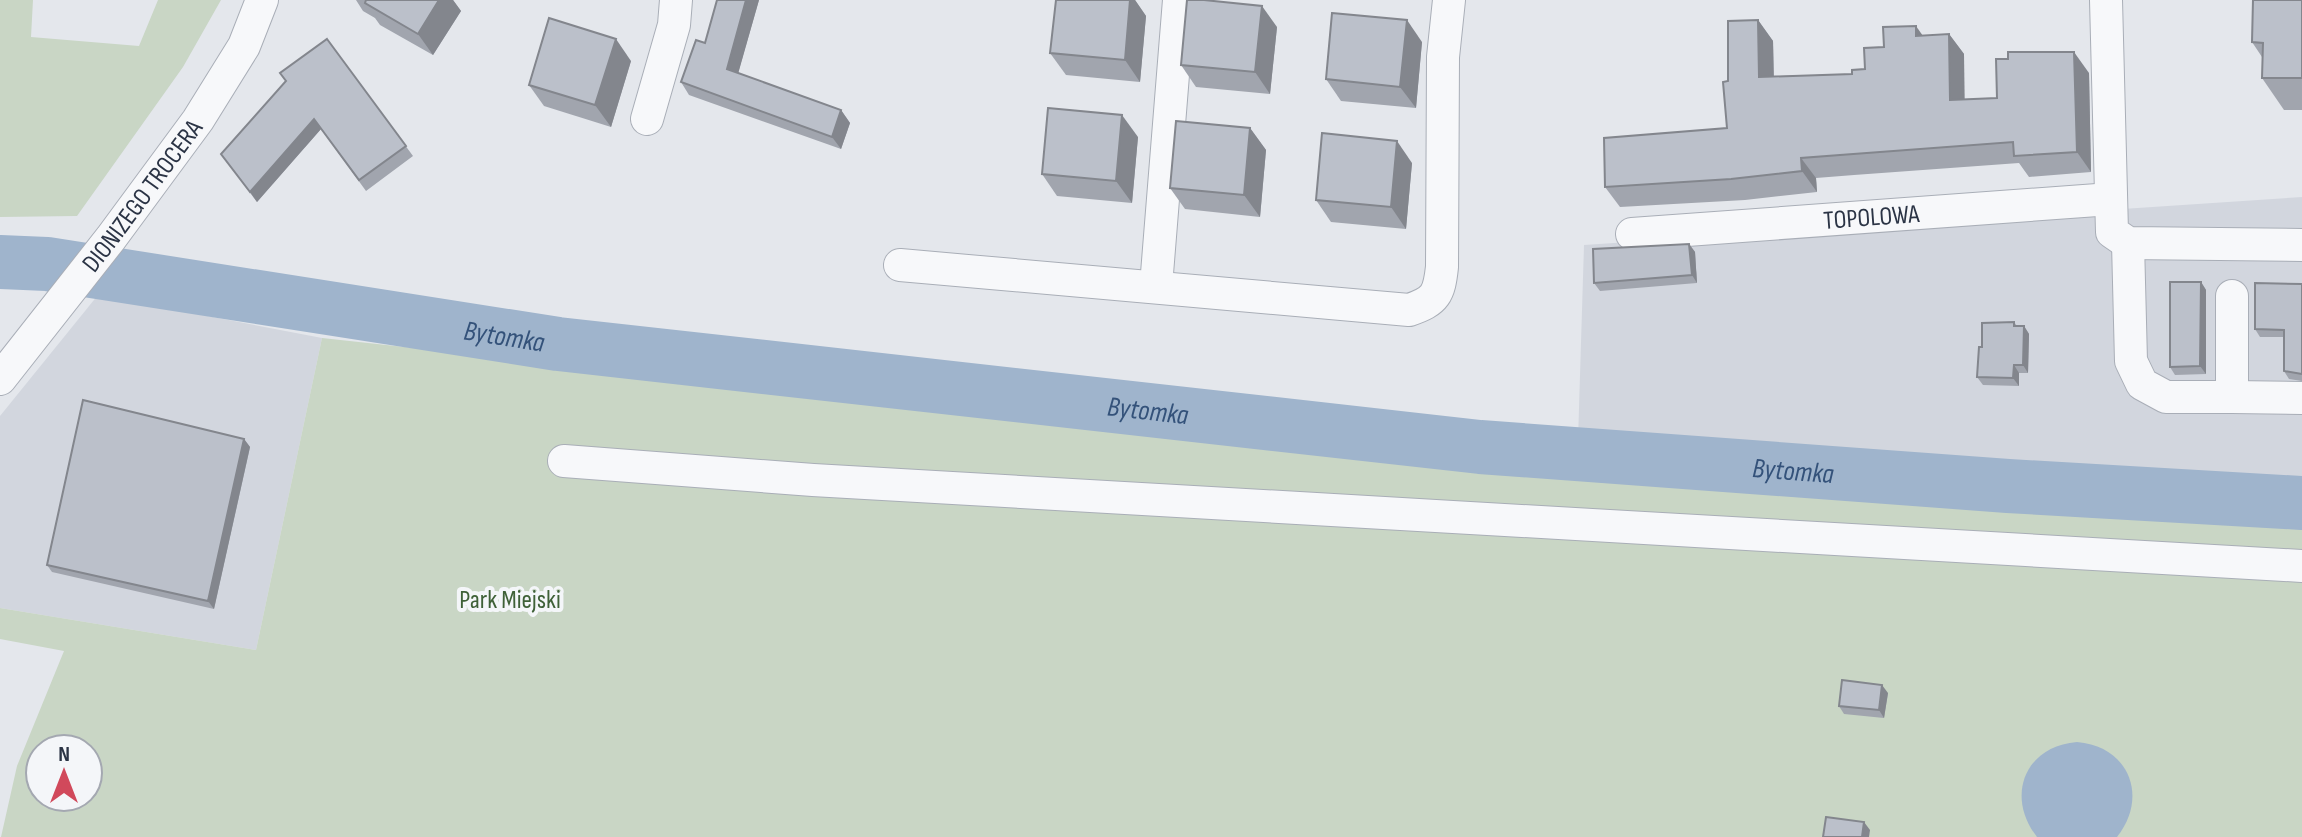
<svg xmlns="http://www.w3.org/2000/svg" width="2302" height="837" font-family="'Sofia Sans Condensed',sans-serif">
  <style>
    .built { fill: #d2d6de }
    .green { fill: #c9d6c5; fill-rule: evenodd }
    .water { fill: #9fb4cc }
    .lines { fill: none; stroke-linecap: round; stroke-linejoin: round }
    .river { stroke: #9fb4cc; stroke-width: 54 }
    .minor-casing { stroke: #a9aeb7; stroke-width: 34 }
    .minor { stroke: #f7f8fa; stroke-width: 32 }
    .wall { fill: #a1a5ae }
    .shaded-wall { fill: #83868d }
    .building { fill: #bbc0ca; stroke: #83868d; stroke-width: 2 }
    .labels { text-anchor: middle; stroke-width: 8; stroke-linejoin: round; paint-order: stroke }
    .street-label { font-size: 26px; fill: #2b3445; stroke: #f4f6f9 }
    .park-label { font-size: 26px; fill: #3f6138; stroke: #f4f6f9 }
    .water-label { font-size: 28px; font-style: italic; fill: #34527a; stroke: #f4f6f9 }
  </style>
  <rect width="100%" height="100%" fill="#e4e7ec"/>
  <g class="built">
    <path d="M2302,197V486L1578,441L1584,245Z"/>
    <path d="M98,295L322,338L256,650L0,608V416Z"/>
  </g>
  <g class="green">
    <path d="M0,0H33L31,37L139,46L158,0H221L183,67L77,216L0,217Z"/>
    <path d="M322,338L1563,473L2302,523V837H1L17,766L64,651L0,639V608L256,650ZM40,749H88V797H40Z"/>
  </g>
  <path class="water" d="M2077,742C2129,746 2149,797 2117,837H2037C2005,796 2025,746 2077,742Z"/>
  <g class="lines">
    <path class="river" id="s1" d="M0,262L47,264L558,344L1480,447L2008,486L2302,503"/>
    <g class="minor-casing">
      <g id="minor">
        <path d="M2106,0L2112,232L2128,243L2302,245"/>
        <path d="M647,119L674,25L676,0"/>
        <path id="s2" d="M1632,234L2111,199"/>
        <path d="M2128,243L2131,361L2142,384L2166,397H2232V296"/>
        <path d="M900,265L1409,310C1436,301 1439,294 1442,267L1443,57L1449,0"/>
        <path d="M1156,286L1179,0"/>
        <path id="s3" d="M0,379L111,238L198,120L244,46L262,0"/>
        <path d="M2232,397L2302,398"/>
        <path d="M564,461L813,480L2302,566"/>
      </g>
    </g>
    <use href="#minor" class="minor"/>
  </g>
  <g class="wall">
    <path d="M356,0H453L461,11L433,55L380,25L375,18L363,11Z"/>
    <path d="M717,0H759L738,73L841,110L850,123L841,149L689,95L681,82L705,43Z"/>
    <path d="M1056,0H1135L1146,16L1140,82L1066,75L1050,53Z"/>
    <path d="M2302,0V110H2284L2262,78V57L2252,42Z"/>
    <path d="M1758,20L1773,41L1774,76L1852,74L1865,69L1884,47L1923,36L1949,34L1964,54V100L1997,98L2089,73L2091,172L2029,177L2019,163L1854,175L1816,178L1817,192L1745,200L1620,207L1605,187L1727,128L1728,81Z"/>
    <path d="M1277,27L1270,94L1196,87L1181,65Z"/>
    <path d="M327,39L413,156L366,191L321,129L257,202L221,154Z"/>
    <path d="M1422,42L1416,108L1341,101L1326,79Z"/>
    <path d="M631,61L611,127L544,106L529,85Z"/>
    <path d="M1250,128L1266,150L1260,217L1185,209L1170,188Z"/>
    <path d="M1138,137L1132,203L1057,196L1042,174Z"/>
    <path d="M1412,163L1406,229L1331,222L1316,200Z"/>
    <path d="M1689,244L1695,252L1697,283L1600,291L1594,283Z"/>
    <path d="M2201,282L2206,290V374L2175,375L2170,367Z"/>
    <path d="M2302,284V381L2289,379L2284,371V337H2260L2255,329Z"/>
    <path d="M2014,322L2017,326H2024L2029,334L2028,373H2019V386L1983,385L1977,377Z"/>
    <path d="M244,439L250,447L214,609L52,572L47,565Z"/>
    <path d="M1888,693L1884,718L1844,714L1839,706Z"/>
  </g>
  <g class="shaded-wall">
    <path d="M439,0H453L461,11L433,55L418,34Z"/>
    <path d="M746,0H759L736,81L727,69Z"/>
    <path d="M1130,0H1135L1146,16L1140,82L1125,60Z"/>
    <path d="M1262,6L1277,27L1270,94L1255,72Z"/>
    <path d="M1407,20L1422,42L1416,108L1400,87Z"/>
    <path d="M1758,20L1773,41L1774,97L1759,77Z"/>
    <path d="M1916,26L1930,46L1916,36Z"/>
    <path d="M1949,34L1964,54L1965,121L1950,100Z"/>
    <path d="M616,39L631,61L611,127L595,105Z"/>
    <path d="M2074,52L2089,73L2091,172L2077,152Z"/>
    <path d="M841,110L850,123L841,149L832,137Z"/>
    <path d="M1122,115L1138,137L1132,203L1116,181Z"/>
    <path d="M314,119L321,129L257,202L250,192Z"/>
    <path d="M1250,128L1266,150L1260,217L1244,195Z"/>
    <path d="M1397,141L1412,163L1406,229L1391,207Z"/>
    <path d="M1801,158L1816,178L1817,192L1802,171Z"/>
    <path d="M1689,244L1695,252L1697,283L1692,275Z"/>
    <path d="M2201,282L2206,290V374L2200,366Z"/>
    <path d="M2024,326L2029,334L2028,373L2023,365Z"/>
    <path d="M2014,365L2019,373V386L2013,378Z"/>
    <path d="M244,439L250,447L214,609L208,601Z"/>
    <path d="M1882,685L1888,693L1884,718L1879,710Z"/>
    <path d="M1864,822L1870,830L1869,837H1862Z"/>
  </g>
  <g class="building">
    <path d="M366,0H439L418,34L365,3Z"/>
    <path d="M717,0H746L727,69L841,110L832,137L681,82L696,40L705,43Z"/>
    <path d="M1056,0H1130L1125,60L1050,53Z"/>
    <path d="M1187,0H1204L1262,6L1255,72L1181,65Z"/>
    <path d="M2253,0H2302V78H2262L2263,43L2252,42Z"/>
    <path d="M1332,13L1407,20L1400,87L1326,79Z"/>
    <path d="M549,18L616,39L595,105L529,85Z"/>
    <path d="M1758,20L1759,77L1852,74V70L1865,69L1864,48L1884,47L1883,27L1916,26V36L1949,34L1950,100L1997,98L1996,59H2008V52H2074L2077,152L2014,156L2013,142L1840,155L1801,158L1802,171L1731,179L1605,187L1604,138L1727,128L1723,82L1728,81V21Z"/>
    <path d="M327,39L406,146L359,180L314,119L250,192L221,154L286,81L280,73Z"/>
    <path d="M1048,108L1122,115L1116,181L1042,174Z"/>
    <path d="M1176,121L1250,128L1244,195L1170,188Z"/>
    <path d="M1322,133L1397,141L1391,207L1316,200Z"/>
    <path d="M1689,244L1692,275L1594,283L1593,249Z"/>
    <path d="M2170,282H2201L2200,366L2170,367Z"/>
    <path d="M2255,283L2302,284V374L2284,371V330L2255,329Z"/>
    <path d="M2014,322V326H2024L2023,365H2014L2013,378L1977,377L1979,347H1982V323Z"/>
    <path d="M83,400L244,439L208,601L47,565Z"/>
    <path d="M1842,680L1882,685L1879,710L1839,706Z"/>
    <path d="M1826,817L1864,822L1862,837H1823Z"/>
  </g>
  <g class="labels">
    <g class="street-label">
      <text dy="9" stroke="none"><textPath href="#s3" startOffset="232">DIONIZEGO TROCERA</textPath></text>
      <text dy="9" stroke="none"><textPath href="#s2" startOffset="240">TOPOLOWA</textPath></text>
    </g>
    <g class="park-label">
      <text x="510" y="608">Park Miejski</text>
    </g>
    <g class="water-label">
      <text dy="10" stroke="none"><textPath href="#s1" startOffset="510">Bytomka</textPath></text>
      <text dy="10" stroke="none"><textPath href="#s1" startOffset="1158">Bytomka</textPath></text>
      <text dy="10" stroke="none"><textPath href="#s1" startOffset="1806">Bytomka</textPath></text>
    </g>
  </g>
  <g transform="translate(64 773)"><circle r="38" fill="#f4f6f9" stroke="#a4a8b1" stroke-width="2"/>
  <path d="M0-6L14 30L0 20L-14 30Z" fill="#d1495b"/>
  <text y="-12" font-size="22" font-weight="bold" text-anchor="middle" fill="#2b3445">N</text>
  </g>
</svg>
